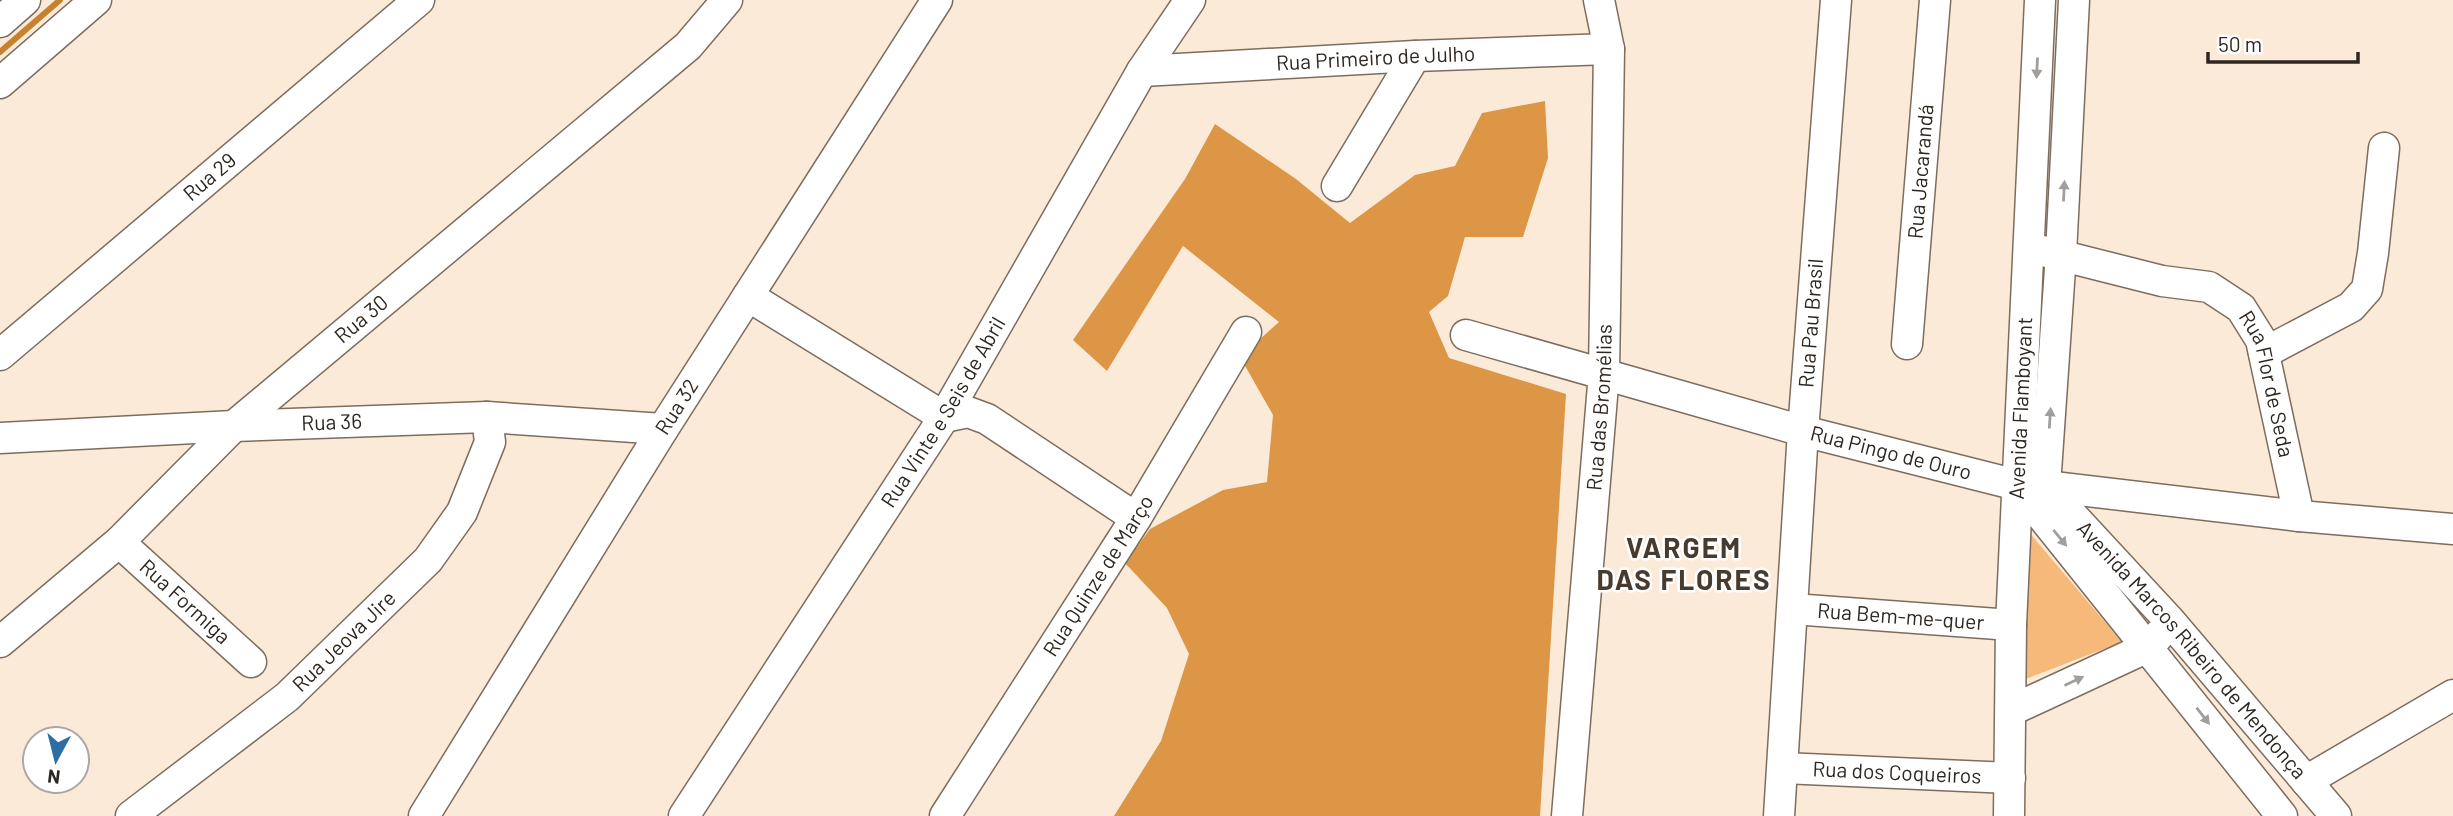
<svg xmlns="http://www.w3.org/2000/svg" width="2453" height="816" font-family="Barlow,sans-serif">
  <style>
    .green { fill: #f6b979 }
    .forest { fill: #dc9646 }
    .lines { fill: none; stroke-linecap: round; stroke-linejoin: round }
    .stream { stroke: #c7822f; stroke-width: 6 }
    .minor-casing { stroke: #7d6d5e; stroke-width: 33 }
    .minor { stroke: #fff; stroke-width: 30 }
    .oneway { fill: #a19e9b }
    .labels { text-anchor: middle; stroke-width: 5; stroke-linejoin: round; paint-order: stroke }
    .street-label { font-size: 21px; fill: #2e2721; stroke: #fff }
    .district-label { font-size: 28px; font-weight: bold; letter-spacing: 2px; fill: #483a2c; stroke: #fff }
  </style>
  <rect width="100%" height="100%" fill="#fcead9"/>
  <path class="green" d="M2028,531L2122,642L2023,680Z"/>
  <path class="forest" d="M1545,101L1548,158L1523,237H1465L1448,296L1429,312L1449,358L1566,394L1540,816H1114L1161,741L1189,654L1167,608L1125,563L1150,529L1223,490L1267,482L1273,415L1240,357L1279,322L1183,246L1107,371L1073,340L1185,179L1215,124L1296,179L1350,223L1415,175L1455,166L1482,113Z"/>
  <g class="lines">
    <path class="stream" d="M0,52L60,0"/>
    <g class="minor-casing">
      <g id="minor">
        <path id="s1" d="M2074,0L2061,254L2045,486L2170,621L2336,816"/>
        <path d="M0,22L25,0"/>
        <path id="s2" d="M1142,71L1415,56L1609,49"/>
        <path d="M0,83L96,0"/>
        <path d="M1337,186L1415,56"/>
        <path id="s3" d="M2043,251L2162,281L2209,287L2241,308L2261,340L2299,516"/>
        <path d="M748,296L944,417L968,412L987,419L1136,518"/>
        <path id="s4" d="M1466,335L1803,431L2017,485L2045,486L2299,516L2453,529"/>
        <path id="s5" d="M1907,344L1935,0"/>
        <path d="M2264,353L2351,307L2367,289L2373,253L2384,148"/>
        <path id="s6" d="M0,355L419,0"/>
        <path id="s7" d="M0,438L234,426L487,417L663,429"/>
        <path d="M2017,485L2282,816"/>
        <path id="s8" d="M119,542L251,662"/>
        <path id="s9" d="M1793,609L2011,625"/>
        <path id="s10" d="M0,642L119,542L234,426L688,46L727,0"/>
        <path d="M2012,710L2148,647L2160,634"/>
        <path id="s11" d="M1783,768L2010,778"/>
        <path d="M2306,781L2453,695"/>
        <path id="s12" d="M131,816L287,697L428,560L462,512L490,442L487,417"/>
        <path id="s13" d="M424,816L663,429L937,0"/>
        <path id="s14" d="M684,816L944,417L1142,71L1190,0"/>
        <path id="s15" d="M945,816L1136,518L1246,332"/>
        <path id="s16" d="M1567,816L1604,373L1609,49L1599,0"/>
        <path id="s17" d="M1779,816L1803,431L1836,0"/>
        <path id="s18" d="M2009,816L2011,625L2040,0"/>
      </g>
    </g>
    <use href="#minor" class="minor"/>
  </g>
  <defs><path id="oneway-solid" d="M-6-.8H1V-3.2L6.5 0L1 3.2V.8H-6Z" transform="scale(1.75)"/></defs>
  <g class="oneway">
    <use href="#oneway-solid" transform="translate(2037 68) rotate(93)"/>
    <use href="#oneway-solid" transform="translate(2064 191) rotate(-87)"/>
    <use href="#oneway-solid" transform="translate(2050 418) rotate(-86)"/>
    <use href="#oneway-solid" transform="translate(2060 538) rotate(51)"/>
    <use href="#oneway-solid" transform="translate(2074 681) rotate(-25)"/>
    <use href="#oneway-solid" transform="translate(2203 716) rotate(52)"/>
  </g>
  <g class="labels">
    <g class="street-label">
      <text dy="7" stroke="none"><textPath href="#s2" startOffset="234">Rua Primeiro de Julho</textPath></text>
      <text dy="7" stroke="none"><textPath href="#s5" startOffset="173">Rua Jacarandá</textPath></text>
      <text dy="7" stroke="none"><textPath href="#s6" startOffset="275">Rua 29</textPath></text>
      <text dy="7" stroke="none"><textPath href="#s10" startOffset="485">Rua 30</textPath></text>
      <text dy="7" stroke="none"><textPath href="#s17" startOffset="494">Rua Pau Brasil</textPath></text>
      <text dy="7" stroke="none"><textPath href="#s3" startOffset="290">Rua Flor de Seda</textPath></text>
      <text dy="7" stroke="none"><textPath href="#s13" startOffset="481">Rua 32</textPath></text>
      <text dy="7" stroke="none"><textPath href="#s16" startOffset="410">Rua das Bromélias</textPath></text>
      <text dy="7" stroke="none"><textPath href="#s18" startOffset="408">Avenida Flamboyant</textPath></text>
      <text dy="7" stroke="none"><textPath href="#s14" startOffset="480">Rua Vinte e Seis de Abril</textPath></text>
      <text dy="7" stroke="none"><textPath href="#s7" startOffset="332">Rua 36</textPath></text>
      <text dy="7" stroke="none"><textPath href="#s4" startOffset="441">Rua Pingo de Ouro</textPath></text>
      <text dy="7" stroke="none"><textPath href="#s15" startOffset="285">Rua Quinze de Março</textPath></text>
      <text dy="7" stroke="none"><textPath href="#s8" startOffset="89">Rua Formiga</textPath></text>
      <text dy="7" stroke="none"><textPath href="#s9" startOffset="108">Rua Bem-me-quer</textPath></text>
      <text dy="7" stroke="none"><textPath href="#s12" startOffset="276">Rua Jeova Jire</textPath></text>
      <text dy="7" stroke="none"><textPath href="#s1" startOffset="707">Avenida Marcos Ribeiro de Mendonça</textPath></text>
      <text dy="7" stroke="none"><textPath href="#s11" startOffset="114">Rua dos Coqueiros</textPath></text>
    </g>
    <g class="district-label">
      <text x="1684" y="558">VARGEM<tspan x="1684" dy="32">DAS FLORES</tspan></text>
    </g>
  </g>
  <g transform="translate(56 760) rotate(187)"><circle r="33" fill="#ffffff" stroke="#aba9a6" stroke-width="2"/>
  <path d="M0-5L12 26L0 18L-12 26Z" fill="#2c6ea4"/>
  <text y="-10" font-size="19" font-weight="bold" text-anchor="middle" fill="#2e2721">N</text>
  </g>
  <path d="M2208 52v10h150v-10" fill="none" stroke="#2e2721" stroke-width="3.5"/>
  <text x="2218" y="52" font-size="21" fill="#2e2721" stroke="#ffffff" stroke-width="5" paint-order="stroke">50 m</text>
</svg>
